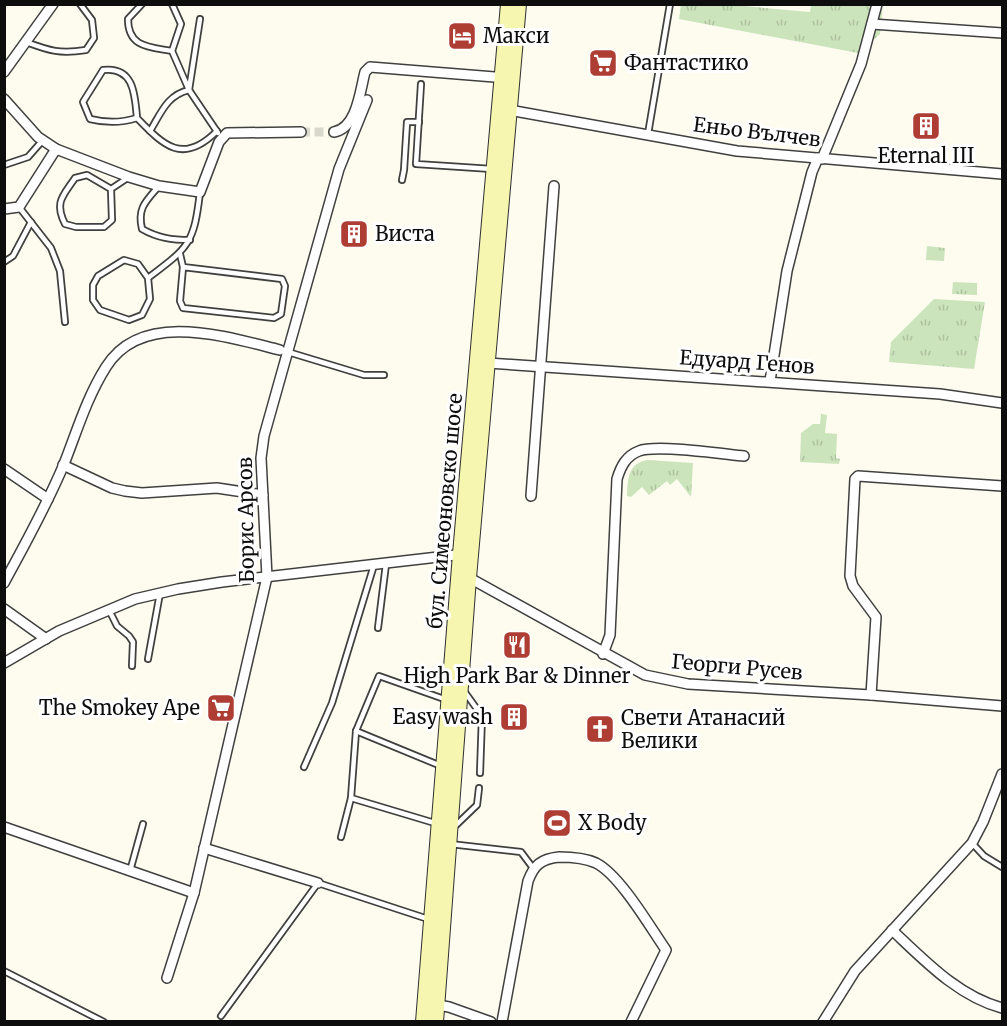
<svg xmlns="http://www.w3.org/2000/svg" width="1007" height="1026" font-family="Merriweather,serif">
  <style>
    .grass { fill: url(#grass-tufts) }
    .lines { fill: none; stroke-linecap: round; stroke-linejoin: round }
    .street-tunnel { stroke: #d9d8cd; stroke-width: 9; stroke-dasharray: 9 4.5; stroke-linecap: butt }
    .lane-casing { stroke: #404040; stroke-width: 8 }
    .street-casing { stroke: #404040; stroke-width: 12 }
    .secondary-casing { stroke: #2f2f2f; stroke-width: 16 }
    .lane { stroke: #fff; stroke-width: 4.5 }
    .street { stroke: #fff; stroke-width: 9 }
    .secondary { stroke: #f6f6b1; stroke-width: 14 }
    .labels { text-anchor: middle; stroke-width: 6; stroke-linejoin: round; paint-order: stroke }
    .poi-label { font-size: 20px; fill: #0d0d0d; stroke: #fff; text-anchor: start }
    .street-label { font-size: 20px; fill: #0d0d0d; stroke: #fff }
  </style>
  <defs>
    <pattern id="grass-tufts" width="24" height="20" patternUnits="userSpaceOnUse" patternTransform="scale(1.5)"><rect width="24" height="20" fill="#cce4bc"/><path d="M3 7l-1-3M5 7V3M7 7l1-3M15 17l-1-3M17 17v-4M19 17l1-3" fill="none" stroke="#aec2a0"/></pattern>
  </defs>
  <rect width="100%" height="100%" fill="#fdfcef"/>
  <g class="grass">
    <path d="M681,5H733L810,12L811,5H883L880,34L858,53L679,19Z"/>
    <path d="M927,246L945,248L944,261L926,260Z"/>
    <path d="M953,282L977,283V295L952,294Z"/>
    <path d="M934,299L985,302L974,369L889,362L891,342Z"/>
    <path d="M821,414L827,415L825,433L837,434L836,458L840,459L839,464L800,462L801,433L813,424H820Z"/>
    <path d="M647,460L693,463L691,497L677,479L670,485L667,481L649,495L642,487L631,497L627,496C628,480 627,464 647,460Z"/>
  </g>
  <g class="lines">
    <path class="street-tunnel" d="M301,132H334"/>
    <g class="lane-casing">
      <g id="lane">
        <path d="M142,4L128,19C128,48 150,47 172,51"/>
        <path d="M172,4L181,24L172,51L189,90L218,133"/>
        <path d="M26,42C50,51 60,54 86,50L94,38L92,20L80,4"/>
        <path d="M421,84L416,164L492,169"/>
        <path d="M137,118C121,123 106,123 90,119L83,102L103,70C134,66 135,95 137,118C164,146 183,165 217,131"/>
        <path d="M150,131C161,113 167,95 189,90L200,19"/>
        <path d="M648,134L670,4"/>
        <path d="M4,165L28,157L43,140"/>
        <path d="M402,180L404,170L407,122H419"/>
        <path d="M159,186C146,201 137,208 142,229C158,238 172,240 190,240"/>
        <path d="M111,189L87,175L75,178C63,196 54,202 65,224L76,227H104L112,220L111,189L129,177"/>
        <path d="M19,207L51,248L60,271L65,322"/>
        <path d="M180,254L183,267L282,279L285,286L281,314L274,318L183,308L180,301L183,267"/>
        <path d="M4,262L13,256L31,222"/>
        <path d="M148,278L138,264L124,260L98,276L93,285V300L100,310L129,320L142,315L150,299L148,278C189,247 194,244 200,192"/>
        <path d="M288,352L364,375H384"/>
        <path d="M109,610L117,626L129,636L133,642L132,666"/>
        <path d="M378,628L386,564"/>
        <path d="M148,659L160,593"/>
        <path d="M464,691L482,716L480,773"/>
        <path d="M356,731L379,676L447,700"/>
        <path d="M304,767L332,703L374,565"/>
        <path d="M351,798L438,824"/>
        <path d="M453,828L477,805L479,788"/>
        <path d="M341,837L351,798L356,731L441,766"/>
        <path d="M972,843L984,856L1002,867"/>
        <path d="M450,844L521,852L533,868"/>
        <path d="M130,871L143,824"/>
        <path d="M4,971L104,1022"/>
        <path d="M221,1016L318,883L428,919"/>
      </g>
    </g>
    <g class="street-casing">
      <g id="street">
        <path d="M872,24L1002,33"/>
        <path d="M4,72L53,4"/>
        <path d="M4,99L38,137L56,149L129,177L159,186L200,192L219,142L227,133L301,132"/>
        <path d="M509,110L737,151L1002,174"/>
        <path d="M334,132C357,128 360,91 365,72L370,67L507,78"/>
        <path d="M822,159L861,64L877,4"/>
        <path d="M4,209L19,207L56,149"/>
        <path d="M488,363L940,394L1002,403"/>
        <path d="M770,381L787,271L812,172L818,158"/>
        <path d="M63,465L112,488L125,491L142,493L217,488L263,495"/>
        <path d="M4,469L48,499"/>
        <path d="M531,496L554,186"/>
        <path d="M466,576L645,675L688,684L871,695L1002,706"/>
        <path d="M4,583C25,544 47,505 64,464C77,431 87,397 106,367C142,309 227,337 280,350"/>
        <path d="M4,609L46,639"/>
        <path d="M603,654L610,635L617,479C621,466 626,456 639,451C656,444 723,454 744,456"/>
        <path d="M4,663L59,631L135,599L178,589L222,582L464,554"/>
        <path d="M871,695L876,617L853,586L850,576L855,479L858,476L1002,486"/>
        <path d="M4,827L194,893"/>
        <path d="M204,848L318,883"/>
        <path d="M892,930C925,961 958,996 1002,1008"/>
        <path d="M167,978L194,893L267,577L261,458L264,436L339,169L367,100"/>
        <path d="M438,1005L449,1007L491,1022"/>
        <path d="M502,1022L528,881C534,865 541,859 559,857C571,857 585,858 596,863C620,875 650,927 666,950L631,1022"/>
        <path d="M823,1022L855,971L972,843L983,822L1002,774"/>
      </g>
    </g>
    <g class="secondary-casing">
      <g id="secondary">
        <path d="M423,1022L460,554L508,4"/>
        <path d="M436,1022L469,578L519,4"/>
      </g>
    </g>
    <use href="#lane" class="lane"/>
    <use href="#street" class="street"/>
    <use href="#secondary" class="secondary"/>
  </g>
  <defs>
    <g id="hotel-square" transform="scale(1.5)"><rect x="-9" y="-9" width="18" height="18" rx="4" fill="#ae3d34" stroke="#fff"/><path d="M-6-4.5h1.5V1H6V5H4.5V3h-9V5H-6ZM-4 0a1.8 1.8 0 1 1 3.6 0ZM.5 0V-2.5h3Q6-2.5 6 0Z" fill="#fff"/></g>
    <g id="supermarket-square" transform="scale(1.5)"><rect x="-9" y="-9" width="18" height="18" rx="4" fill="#ae3d34" stroke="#fff"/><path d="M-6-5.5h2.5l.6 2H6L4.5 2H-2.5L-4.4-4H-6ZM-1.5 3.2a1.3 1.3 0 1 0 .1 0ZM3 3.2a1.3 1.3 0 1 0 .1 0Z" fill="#fff"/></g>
    <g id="building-square" transform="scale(1.5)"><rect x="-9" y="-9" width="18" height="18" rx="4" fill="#ae3d34" stroke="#fff"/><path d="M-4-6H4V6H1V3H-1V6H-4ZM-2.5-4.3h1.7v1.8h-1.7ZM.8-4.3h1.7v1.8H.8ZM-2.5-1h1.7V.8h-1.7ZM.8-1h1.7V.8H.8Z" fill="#fff"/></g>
    <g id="restaurant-square" transform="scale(1.5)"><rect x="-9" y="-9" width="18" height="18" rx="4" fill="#ae3d34" stroke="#fff"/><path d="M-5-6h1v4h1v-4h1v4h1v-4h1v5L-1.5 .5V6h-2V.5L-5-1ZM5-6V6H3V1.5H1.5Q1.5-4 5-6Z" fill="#fff"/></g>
    <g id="church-square" transform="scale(1.5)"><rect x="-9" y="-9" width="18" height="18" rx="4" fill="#ae3d34" stroke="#fff"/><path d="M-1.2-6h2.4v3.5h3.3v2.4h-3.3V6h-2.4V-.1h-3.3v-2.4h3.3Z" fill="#fff"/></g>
    <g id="stadium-square" transform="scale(1.5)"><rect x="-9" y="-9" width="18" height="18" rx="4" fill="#ae3d34" stroke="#fff"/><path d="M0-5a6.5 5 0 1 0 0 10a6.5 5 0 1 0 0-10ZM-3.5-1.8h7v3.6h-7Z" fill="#fff"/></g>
  </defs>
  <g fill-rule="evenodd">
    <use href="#hotel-square" x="462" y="36"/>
    <use href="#supermarket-square" x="603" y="63"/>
    <use href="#building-square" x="926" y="126"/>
    <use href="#building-square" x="354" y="234"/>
    <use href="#restaurant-square" x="517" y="645"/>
    <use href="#supermarket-square" x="221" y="708"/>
    <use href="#building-square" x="514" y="717"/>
    <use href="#church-square" x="600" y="729"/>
    <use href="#stadium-square" x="557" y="823"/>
  </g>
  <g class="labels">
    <g class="poi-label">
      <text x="483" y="43">Макси</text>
      <text x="624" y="70">Фантастико</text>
      <text x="926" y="163" text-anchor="middle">Eternal III</text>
      <text x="375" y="241">Виста</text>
      <text x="517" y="683" text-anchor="middle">High Park Bar &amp; Dinner</text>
      <text x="200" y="715" text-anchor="end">The Smokey Ape</text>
      <text x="493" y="724" text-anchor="end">Easy wash</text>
      <text x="621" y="725">Свети Атанасий<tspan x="621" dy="23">Велики</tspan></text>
      <text x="578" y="830">X Body</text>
    </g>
    <g class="street-label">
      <text transform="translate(757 132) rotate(7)" y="7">Еньо Вълчев</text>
      <text transform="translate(747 362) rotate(4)" y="7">Едуард Генов</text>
      <text transform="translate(445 511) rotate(-85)" y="7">бул. Симеоновско шосе</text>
      <text transform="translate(246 520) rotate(-91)" y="7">Борис Арсов</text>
      <text transform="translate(737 667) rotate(5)" y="7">Георги Русев</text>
    </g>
  </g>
  <rect width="1007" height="1026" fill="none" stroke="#0d0d0d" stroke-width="12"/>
</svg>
